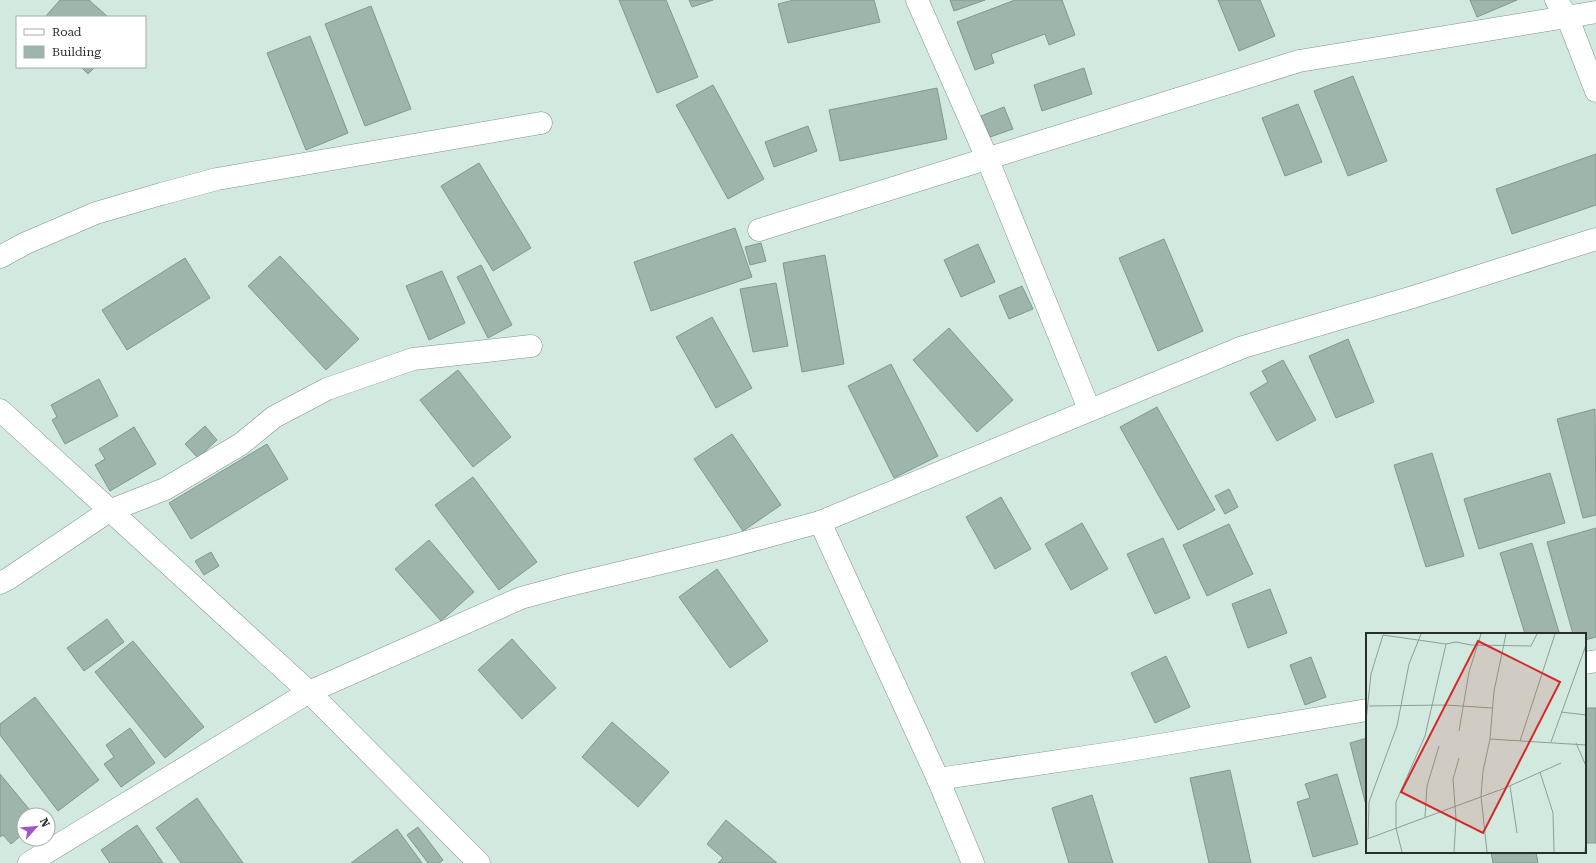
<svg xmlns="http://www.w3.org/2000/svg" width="1596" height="863" font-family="'Roboto Serif',serif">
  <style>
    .building { fill: #9db5aa; stroke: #81988e }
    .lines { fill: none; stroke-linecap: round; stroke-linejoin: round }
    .minor-casing { stroke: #7e958a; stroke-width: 23 }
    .minor { stroke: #fff; stroke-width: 22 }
    .inset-road { fill: none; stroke: #8d9f96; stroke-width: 1 }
    .view { fill: #d62828; fill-opacity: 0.15; stroke: #d62828; stroke-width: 2 }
    .inset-edge { fill: none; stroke: #262f2b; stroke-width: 2 }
  </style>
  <rect width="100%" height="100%" fill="#d1e9de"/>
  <g class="building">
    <path d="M60,0H89L108,17H45Z"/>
    <path d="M619,0H666L698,77L657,93Z"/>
    <path d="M689,0H713L692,7Z"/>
    <path d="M794,0H874L880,22L788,43L778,4Z"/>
    <path d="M950,0H985L954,11Z"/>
    <path d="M1015,0H1062L1075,35L1049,45L1045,34L991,54L994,63L975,70L957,22Z"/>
    <path d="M1218,0H1260L1275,36L1239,51Z"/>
    <path d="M1470,0H1517L1477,17Z"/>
    <path d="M371,6L411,109L365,126L325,24Z"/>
    <path d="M310,36L348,133L306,150L267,53Z"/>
    <path d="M81,67H95L88,74Z"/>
    <path d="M1084,68L1092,94L1042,111L1034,85Z"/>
    <path d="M1353,76L1387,161L1348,176L1314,91Z"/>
    <path d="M713,85L764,179L728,199L676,105Z"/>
    <path d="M937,88L947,139L840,161L829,110Z"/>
    <path d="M1298,104L1322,162L1285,176L1262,118Z"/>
    <path d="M1004,107L1013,129L990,137L981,116Z"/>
    <path d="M808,126L817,151L774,167L765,142Z"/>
    <path d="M1596,154V205L1512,234L1496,189Z"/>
    <path d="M479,163L531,248L493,271L441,186Z"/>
    <path d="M735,228L752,277L651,311L634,262Z"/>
    <path d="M1164,239L1203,331L1158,351L1119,258Z"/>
    <path d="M761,243L766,261L750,265L745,247Z"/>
    <path d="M978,244L995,282L961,297L944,260Z"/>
    <path d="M825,255L844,364L802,372L783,263Z"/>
    <path d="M280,256L359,339L326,370L248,286Z"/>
    <path d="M185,258L210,298L127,350L102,310Z"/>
    <path d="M481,265L512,325L488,338L457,277Z"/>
    <path d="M442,271L465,323L429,340L406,286Z"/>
    <path d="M776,283L788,346L753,352L740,289Z"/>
    <path d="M1022,286L1033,309L1009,319L999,296Z"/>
    <path d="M712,317L752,388L716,408L676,337Z"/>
    <path d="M949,328L1013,400L977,432L913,360Z"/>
    <path d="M1348,339L1374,402L1336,418L1309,356Z"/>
    <path d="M1283,360L1316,420L1277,441L1250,393L1268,382L1262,371Z"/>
    <path d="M891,364L938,456L894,478L848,386Z"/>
    <path d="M458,370L511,437L473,467L420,400Z"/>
    <path d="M99,379L118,416L65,444L52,420L57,417L51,405Z"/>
    <path d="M1157,407L1215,510L1178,530L1120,427Z"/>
    <path d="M1595,409L1596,515L1583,518L1557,419Z"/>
    <path d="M205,426L217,440L198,458L185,444Z"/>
    <path d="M134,427L156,464L110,491L95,465L105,459L99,449Z"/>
    <path d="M732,434L781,505L743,531L694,459Z"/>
    <path d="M267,444L288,479L191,539L169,503Z"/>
    <path d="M1432,453L1464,556L1426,567L1394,465Z"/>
    <path d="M1550,473L1565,523L1479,549L1464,499Z"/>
    <path d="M473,477L537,562L499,590L435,505Z"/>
    <path d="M1229,489L1238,507L1225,514L1215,496Z"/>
    <path d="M1001,497L1031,549L995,569L966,517Z"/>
    <path d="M1082,523L1108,569L1071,590L1045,544Z"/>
    <path d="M1229,524L1253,574L1207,596L1183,545Z"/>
    <path d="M1596,528V637L1585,640V634H1573L1547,542Z"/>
    <path d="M1163,538L1190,598L1155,614L1127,554Z"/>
    <path d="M429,540L474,592L441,621L395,569Z"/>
    <path d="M1532,543L1559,632L1551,634H1525L1500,553Z"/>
    <path d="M211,552L219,566L204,575L195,561Z"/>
    <path d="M717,569L768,641L730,668L679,597Z"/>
    <path d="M1270,589L1287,633L1248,648L1232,604Z"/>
    <path d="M107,619L124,642L84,671L67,648Z"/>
    <path d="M512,639L556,688L522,719L478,670Z"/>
    <path d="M133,641L204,727L165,758L95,672Z"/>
    <path d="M1166,656L1190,707L1155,723L1131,673Z"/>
    <path d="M1311,657L1326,697L1305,705L1290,665Z"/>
    <path d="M35,697L99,780L58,811L0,735V724Z"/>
    <rect x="1585" y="708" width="11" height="135"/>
    <path d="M612,722L669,772L638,807L582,757Z"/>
    <path d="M130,728L155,763L121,787L104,764L114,757L106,745Z"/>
    <path d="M1367,738V809L1350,743Z"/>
    <path d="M1230,770L1251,863H1209L1190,778Z"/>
    <path d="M0,774L34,815H24V833L11,844L3,835L0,837Z"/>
    <path d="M1337,774L1358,844L1313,857L1297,802L1310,798L1305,784Z"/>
    <path d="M1092,795L1113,863H1069L1052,808Z"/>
    <path d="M197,798L243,863H181L156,828Z"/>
    <path d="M726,820L777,863H718L723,858L707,844Z"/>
    <path d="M137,825L163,863H110L101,850Z"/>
    <path d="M418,827L443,860L439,863H428L407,835Z"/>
    <path d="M397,829L422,863H351Z"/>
    <path d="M1491,852H1536L1538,863H1493Z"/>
  </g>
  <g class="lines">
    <g class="minor-casing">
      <g id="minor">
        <path d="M917,0L987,158L1089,409"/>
        <path d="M1556,0L1567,16L1596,91"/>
        <path d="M759,230L1299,61L1596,12"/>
        <path d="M0,257L26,243L96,213L161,194L217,179L541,123"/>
        <path d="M0,410L309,692L479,863"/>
        <path d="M820,522L938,779L973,863"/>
        <path d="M0,583L8,579L109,511L165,489L241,444L274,417L327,389L413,359L531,346"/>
        <path d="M1585,663L1596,661"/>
        <path d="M938,779L1118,752L1367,710"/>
        <path d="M29,863L309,692L521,598L565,586L728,547L820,522L1243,347L1413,297L1596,239"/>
      </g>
    </g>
    <use href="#minor" class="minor"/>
  </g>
  <g transform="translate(1366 633)">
    <rect width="220" height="220" fill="#d1e9de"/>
    <path class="inset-road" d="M17,2L80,11L90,9L105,12L165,13L171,1M3,73L80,72L126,75M195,79L220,82M0,88L5,41L17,2M93,98L103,39L115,1M124,106L220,112M154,108L189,1M185,109L220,12M210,110L220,133M174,139L187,180L188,219M144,153L151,200M59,184L61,153L73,113M2,205L3,169L31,93L43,31L55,1M1,206L139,155L195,130M36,219L30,195V169L59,103L80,11M88,219L90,186L87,146L93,125M121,219L115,163L117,138L124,106L128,58L140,1M219,219L220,207"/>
    <path class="view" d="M112,8L194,49L117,200L35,159Z"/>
    <rect width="220" height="220" class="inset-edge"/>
  </g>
  <rect x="16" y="16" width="130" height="52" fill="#ffffff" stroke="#a8acaa"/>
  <rect x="24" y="29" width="20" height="6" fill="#ffffff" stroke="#a8acaa"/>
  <text x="52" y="36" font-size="12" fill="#262f2b">Road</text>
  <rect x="24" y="46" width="20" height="12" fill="#9db5aa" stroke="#a8acaa"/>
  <text x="52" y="56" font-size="12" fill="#262f2b">Building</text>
  <g transform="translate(36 827) rotate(63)"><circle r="19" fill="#ffffff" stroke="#a8acaa"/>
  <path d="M0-3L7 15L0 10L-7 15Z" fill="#a255c6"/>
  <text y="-6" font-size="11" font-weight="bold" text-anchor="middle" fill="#262f2b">N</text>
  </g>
</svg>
